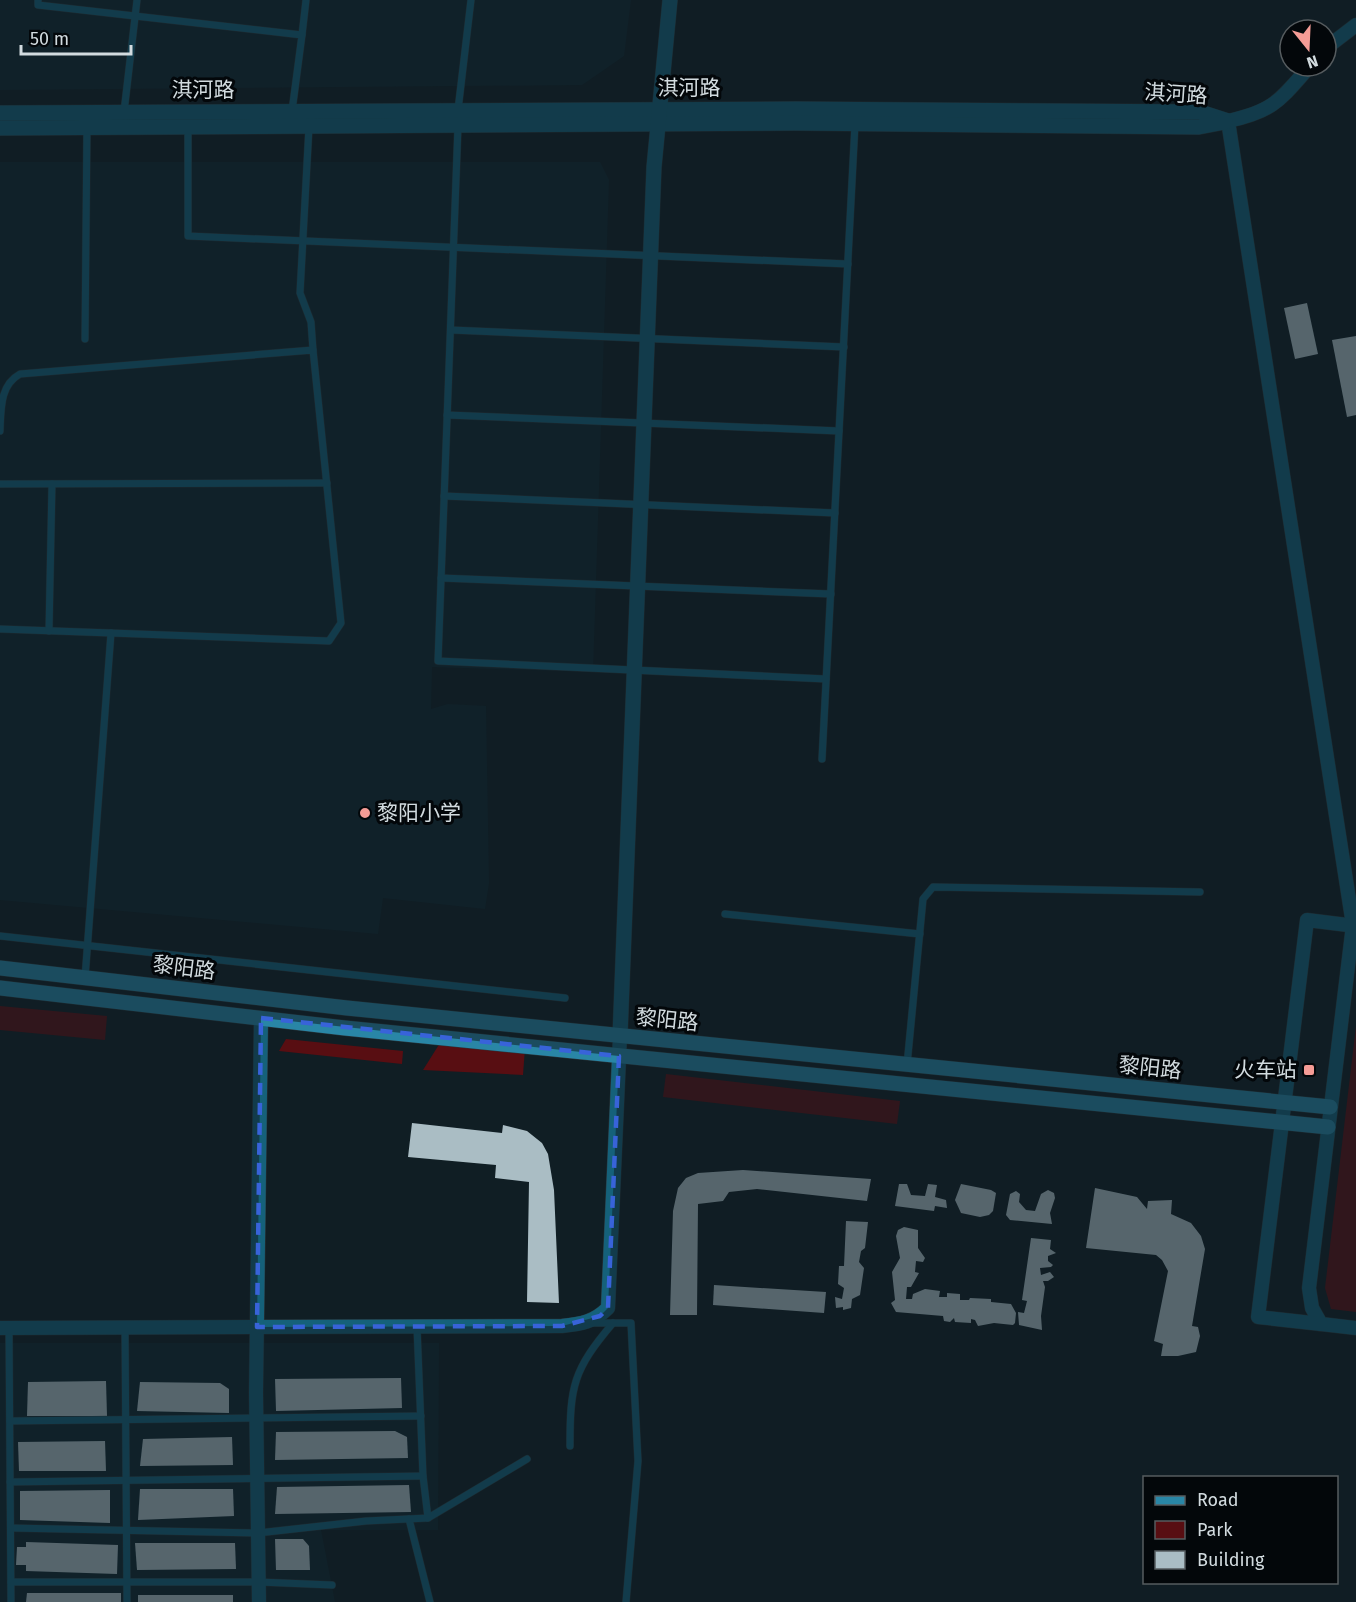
<svg xmlns="http://www.w3.org/2000/svg" width="1356" height="1602" font-family="'Fira Sans','Noto Sans SC',sans-serif">
  <style>
    .built { fill: #112730 }
    .green { fill: #580e12 }
    .building { fill: #aabdc4 }
    .lines { fill: none; stroke-linecap: round; stroke-linejoin: round }
    .service-casing { stroke: #2b383e; stroke-width: 8 }
    .minor-casing { stroke: #2b383e; stroke-width: 15 }
    .tertiary-casing { stroke: #2b383e; stroke-width: 16 }
    .secondary-casing { stroke: #2b383e; stroke-width: 16 }
    .service { stroke: #15617a; stroke-width: 7 }
    .minor { stroke: #15617a; stroke-width: 14 }
    .tertiary { stroke: #15617a; stroke-width: 15 }
    .secondary { stroke: #2986a6; stroke-width: 15 }
    .marked { fill: none; stroke: #3863d9; stroke-width: 4.5; stroke-dasharray: 12 8; stroke-linejoin: round }
    .poi-dot { fill: #f59c96; stroke: #03070a; stroke-width: 2 }
    .labels { text-anchor: middle; stroke-width: 6; stroke-linejoin: round; paint-order: stroke }
    .street-label { font-size: 21px; fill: #d2dbdf; stroke: #03070a }
    .poi-label { font-size: 21px; fill: #d2dbdf; stroke: #03070a; text-anchor: start }
  </style>
  <rect width="100%" height="100%" fill="#101e24"/>
  <g class="built">
    <path d="M0,0H631L624,56L582,85L0,90Z"/>
    <path d="M0,162H600L609,180L593,672L432,667L431,709L448,704L486,706L489,883L485,909L383,898L378,934L0,900Z"/>
    <path d="M0,1343H439L438,1530H321L335,1602H0Z"/>
  </g>
  <g class="green">
    <path d="M0,1006L107,1016L105,1040L0,1030Z"/>
    <path d="M1356,1026V1312L1331,1309L1325,1288Z"/>
    <path d="M286,1039L403,1051L402,1064L279,1051Z"/>
    <path d="M440,1043L525,1048L523,1075L423,1070Z"/>
    <path d="M666,1074L900,1101L897,1124L663,1097Z"/>
  </g>
  <g class="building">
    <path d="M1307,303L1318,354L1295,359L1284,308Z"/>
    <path d="M1356,336V415L1347,417L1332,340Z"/>
    <path d="M412,1123L502,1133L503,1125L527,1131L542,1143L548,1154L554,1190L559,1303L527,1302L529,1182L495,1178L496,1165L408,1157Z"/>
    <path d="M743,1170L871,1179L867,1201L757,1189L729,1192L723,1201L698,1204L697,1315H670L673,1211L678,1188L686,1178L698,1173Z"/>
    <path d="M899,1184H907L911,1195L925,1196L928,1184L937,1185L935,1197L946,1200L947,1208L935,1206L934,1211L895,1206Z"/>
    <path d="M961,1184L991,1190L996,1193L993,1211L989,1215L980,1217L961,1213L955,1200Z"/>
    <path d="M1095,1188L1137,1197L1147,1209L1148,1201L1172,1200L1171,1214L1191,1223L1201,1236L1205,1249L1192,1326L1198,1327L1200,1336L1196,1352L1178,1356H1161L1163,1344L1154,1341L1168,1271L1162,1260L1156,1255L1086,1248Z"/>
    <path d="M1048,1190L1054,1193L1055,1198L1050,1213L1052,1224L1010,1220L1006,1215L1010,1194L1016,1191L1020,1194L1019,1202L1026,1210L1035,1211L1041,1194Z"/>
    <path d="M846,1221L868,1222L865,1248L861,1251L859,1262L864,1268L860,1295L852,1299L851,1308L843,1310V1307L836,1308L835,1297L842,1299L844,1288L838,1284L839,1266H844Z"/>
    <path d="M904,1227L918,1230V1248L925,1258L923,1262L916,1261L915,1272L919,1273L911,1287H907L906,1299H912L913,1294L925,1289L940,1291L939,1297H947V1293L960,1294V1300H969L970,1298L991,1299V1302L1011,1304L1016,1313L1015,1323L1013,1325L994,1323L978,1326L975,1320L971,1319V1323L955,1322L954,1318L950,1322L944,1321L943,1316L896,1312L891,1303L895,1300L892,1272L900,1258L896,1236L898,1230Z"/>
    <path d="M1031,1238L1051,1240L1050,1249L1056,1253L1048,1256V1261L1053,1265L1051,1267L1040,1268L1041,1275L1050,1272L1054,1277L1048,1281H1043L1045,1287L1041,1316L1042,1330L1019,1325L1018,1312L1024,1313L1027,1301L1022,1300Z"/>
    <path d="M714,1285L826,1292L824,1313L713,1305Z"/>
    <path d="M401,1378L402,1408L276,1411L275,1379Z"/>
    <path d="M106,1381L107,1416H27L28,1382Z"/>
    <path d="M140,1382L220,1383L229,1389V1413L137,1411Z"/>
    <path d="M395,1431L407,1437L408,1458L275,1460L276,1432Z"/>
    <path d="M232,1437L233,1465L140,1466L143,1439Z"/>
    <path d="M105,1441L106,1471H19L18,1442Z"/>
    <path d="M409,1485L411,1512L275,1514L277,1487Z"/>
    <path d="M140,1489H233L234,1516L138,1520Z"/>
    <path d="M110,1490V1523L20,1520V1491Z"/>
    <path d="M275,1539H303L309,1546L310,1570H276Z"/>
    <path d="M26,1542L118,1545L117,1574L26,1571V1565H16L17,1547H26Z"/>
    <path d="M135,1543H235L236,1569L137,1570Z"/>
    <path d="M27,1593H121V1602H26Z"/>
    <rect x="138" y="1595" width="95" height="7"/>
  </g>
  <g class="lines">
    <g class="service-casing">
      <g id="service">
        <path d="M38,0V5L302,35L292,111"/>
        <path d="M302,35L306,0"/>
        <path d="M458,110L471,0"/>
        <path d="M124,112L137,0"/>
        <path d="M188,126V236L848,264"/>
        <path d="M458,126L438,661L826,679"/>
        <path d="M309,127L300,293L311,322L313,350"/>
        <path d="M451,330L844,347"/>
        <path d="M85,339L87,126"/>
        <path d="M447,415L839,431"/>
        <path d="M0,431C1,408 0,385 20,374L313,350L341,623L329,641L0,629"/>
        <path d="M0,484L327,483"/>
        <path d="M444,496L835,513"/>
        <path d="M441,578L831,594"/>
        <path d="M49,631L52,484"/>
        <path d="M822,759L855,124"/>
        <path d="M725,914L920,934"/>
        <path d="M0,936L565,998"/>
        <path d="M85,978L111,633"/>
        <path d="M907,1065L923,899L933,887L1200,892"/>
        <path d="M592,1323H631L638,1461L626,1602"/>
        <path d="M417,1327L423,1476L428,1518"/>
        <path d="M9,1328L11,1602"/>
        <path d="M125,1328L127,1602"/>
        <path d="M10,1421L421,1416"/>
        <path d="M570,1446C570,1386 573,1370 613,1323"/>
        <path d="M10,1482L423,1476"/>
        <path d="M409,1519L430,1602"/>
        <path d="M11,1528L258,1533L366,1521L428,1518L527,1459"/>
        <path d="M11,1582H259L332,1585"/>
      </g>
    </g>
    <g class="minor-casing">
      <g id="minor">
        <path d="M1326,48L1356,25"/>
        <path d="M1310,66C1280,100 1274,111 1228,121L1353,925L1309,1288L1312,1308L1321,1324L1356,1328"/>
        <path d="M1321,1324L1258,1317L1307,920L1356,926"/>
        <path d="M0,1328L562,1326C581,1324 594,1322 608,1308L620,1036"/>
        <path d="M259,1602L256,1393L261,1018"/>
      </g>
    </g>
    <g class="tertiary-casing">
      <g id="tertiary">
        <path d="M0,113L796,109L1200,112L1228,121"/>
        <path d="M0,128L796,123L1199,127L1225,122"/>
        <path d="M620,1036L654,167L670,0"/>
      </g>
    </g>
    <g class="secondary-casing">
      <g id="secondary">
        <path d="M0,968L347,1008L1330,1107"/>
        <path d="M0,988L345,1028L1328,1127"/>
      </g>
    </g>
    <use href="#service" class="service"/>
    <use href="#minor" class="minor"/>
    <use href="#tertiary" class="tertiary"/>
    <use href="#secondary" class="secondary"/>
  </g>
  <path d="M0 0H1356V1602H0ZM261,1018L619,1056L608,1308L600,1316L562,1326L257,1327Z" fill="#101e24" fill-opacity=".55" fill-rule="evenodd"/>
  <path class="marked" d="M261,1018L619,1056L608,1308L600,1316L562,1326L257,1327Z"/>
  <g class="poi-dot">
    <circle cx="365" cy="813" r="6"/>
    <rect x="1303" y="1064" width="12" height="12" rx="3"/>
  </g>
  <g class="labels">
    <g class="street-label">
      <text x="689" y="95">淇河路</text>
      <text x="203" y="97">淇河路</text>
      <text transform="translate(1176 94) rotate(4)" y="7">淇河路</text>
      <text transform="translate(184 968) rotate(7)" y="7">黎阳路</text>
      <text transform="translate(667 1020) rotate(6)" y="7">黎阳路</text>
      <text transform="translate(1150 1068) rotate(6)" y="7">黎阳路</text>
    </g>
    <g class="poi-label">
      <text x="377" y="820">黎阳小学</text>
      <text x="1297" y="1077" text-anchor="end">火车站</text>
    </g>
  </g>
  <rect x="1143" y="1476" width="195" height="108" fill="#03070a" stroke="#565c5f" stroke-width="1.5"/>
  <rect x="1155" y="1496" width="30" height="9" fill="#2986a6" stroke="#565c5f" stroke-width="1.5"/>
  <text x="1197" y="1506" font-size="18" fill="#d2dbdf">Road</text>
  <rect x="1155" y="1521" width="30" height="18" fill="#580e12" stroke="#565c5f" stroke-width="1.5"/>
  <text x="1197" y="1536" font-size="18" fill="#d2dbdf">Park</text>
  <rect x="1155" y="1551" width="30" height="18" fill="#aabdc4" stroke="#565c5f" stroke-width="1.5"/>
  <text x="1197" y="1566" font-size="18" fill="#d2dbdf">Building</text>
  <g transform="translate(1308 48) rotate(162)"><circle r="28" fill="#03070a" stroke="#565c5f" stroke-width="1.5"/>
  <path d="M0-4.5L10 22L0 15L-10 22Z" fill="#f59c96"/>
  <text y="-9" font-size="16" font-weight="bold" text-anchor="middle" fill="#d2dbdf">N</text>
  </g>
  <path d="M21 45v9h110v-9" fill="none" stroke="#d2dbdf" stroke-width="3"/>
  <text x="30" y="45" font-size="18" fill="#d2dbdf" stroke="#03070a" stroke-width="4.5" paint-order="stroke">50 m</text>
</svg>
